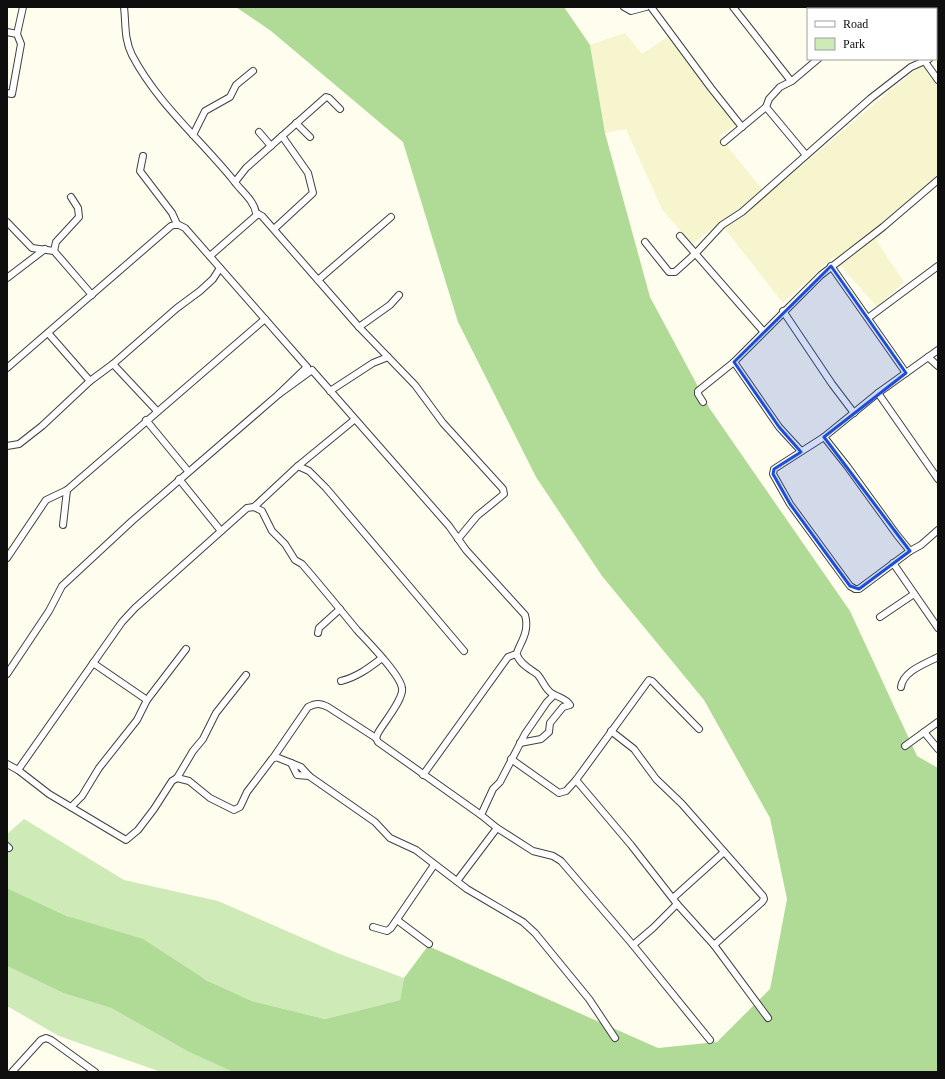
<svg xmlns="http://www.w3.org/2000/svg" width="945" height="1079" font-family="'Times New Roman',serif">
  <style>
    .farmland { fill: #f6f5ce }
    .green { fill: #ceeab7 }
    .forest { fill: #b0db96 }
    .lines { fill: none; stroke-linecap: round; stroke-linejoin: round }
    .street-casing { stroke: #414141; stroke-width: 8 }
    .street { stroke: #fff; stroke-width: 6 }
    .marked { fill: #1d4ed8; fill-opacity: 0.2; stroke: #1d4ed8; stroke-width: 3; stroke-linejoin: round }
  </style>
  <rect width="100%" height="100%" fill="#fffdee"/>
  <path class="farmland" d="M625,33L642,54L670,35L739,123L719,136L767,195L922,64L938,86V182L876,240L904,282L877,307L833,257L783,303L720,223L692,244L662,209L626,129L605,133L590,45Z"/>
  <g class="green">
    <path d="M24,819L124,880L218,901L337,953L404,978L400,1000L325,1019L252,1001L7,888V834Z"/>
    <path d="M7,966L63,993L111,1008L189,1052L233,1072H161L59,1036L7,1006Z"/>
  </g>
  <path class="forest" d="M236,7H564L590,45L605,133L650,297L710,409L850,611L917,756L938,768V1072H233L189,1052L111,1008L63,993L7,966V888L67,916L143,939L206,980L252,1001L325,1019L400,1000L404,978L428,946L658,1048L717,1042L770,989L787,899L770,818L704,700L602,576L536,477L458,322L403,142L271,31Z"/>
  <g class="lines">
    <g class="street-casing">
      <g id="street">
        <path d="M124,7C126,24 124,39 132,55C157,103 200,139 234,181C241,191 254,200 256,213L262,216L359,327L415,385L443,423L503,489L504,494L477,516L458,539"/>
        <path d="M624,7L631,11L646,7"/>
        <path d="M651,7L711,88L742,127"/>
        <path d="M733,7L791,81"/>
        <path d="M811,7L813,9"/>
        <path d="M885,7L887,9"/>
        <path d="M875,9L876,7"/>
        <path d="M7,32L17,34"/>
        <path d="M936,54L938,52"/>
        <path d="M923,59L938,80"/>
        <path d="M7,93L12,94L21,44L17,34L23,7"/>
        <path d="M766,107L806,155"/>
        <path d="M296,123L310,137"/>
        <path d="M259,132L271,146"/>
        <path d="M193,135L205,111L230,97L236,85L253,71"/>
        <path d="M724,142L766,107L769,99L780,87L792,81L818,59"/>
        <path d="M143,156L140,171L172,213L177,224"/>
        <path d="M235,182L246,168L326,97L329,98L340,109"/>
        <path d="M7,222L32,248L54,251L92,295"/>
        <path d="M274,229L313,193L308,173L282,136"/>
        <path d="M680,236L763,331"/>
        <path d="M645,242L669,272H675L696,253L722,225L742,212L871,98L911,67L929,59"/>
        <path d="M54,251L56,242L79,217L78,208L71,197"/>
        <path d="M210,256L258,214"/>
        <path d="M831,266L906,373"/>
        <path d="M7,278L45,249"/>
        <path d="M318,280L391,217"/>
        <path d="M783,311L832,384L854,413"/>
        <path d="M868,318L938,266"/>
        <path d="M359,327L390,305L399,295"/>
        <path d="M48,333L90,381"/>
        <path d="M928,357L938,366"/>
        <path d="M734,362L779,427L801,451"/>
        <path d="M113,364L157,411"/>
        <path d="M7,368L171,226L177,224L185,228L307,367L279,394L312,370L449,526L466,550L525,615C531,635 515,649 517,655C520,664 530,669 537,674C542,679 544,687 550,692C556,697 566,698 570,705L563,707L550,723L549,732L541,739L520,743"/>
        <path d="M330,391L373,363L388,357"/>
        <path d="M878,393L938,479"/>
        <path d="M703,402L698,394V391L734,362L821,275L883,227L938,180"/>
        <path d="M146,420L188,471"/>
        <path d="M824,437L847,466L897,535L910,551L921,545L938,530"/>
        <path d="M7,446L19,444L42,426L90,381L113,364L177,308L200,291L213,279L220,268"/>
        <path d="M298,466L309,471L326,488L464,651"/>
        <path d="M179,479L221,531"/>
        <path d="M254,507L262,511L272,531L285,544L295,560L302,564C321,586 339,608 357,630C367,641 400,674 402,688C404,699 384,722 378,733L376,738L378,742L481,815"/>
        <path d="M63,525L67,490"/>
        <path d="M910,551L859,589H855L850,586L790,504L773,474L774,469L824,437L878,393L938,350"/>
        <path d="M7,558L46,500L67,490L265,319"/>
        <path d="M893,563L938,628"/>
        <path d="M880,617L914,594"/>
        <path d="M318,633L319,628L340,609"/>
        <path d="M93,663L147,700"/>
        <path d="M7,674L49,611L62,586L132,521L279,394"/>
        <path d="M341,681C357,677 369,668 382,658"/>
        <path d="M901,687C903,671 925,664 938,657"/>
        <path d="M924,732L938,749"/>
        <path d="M905,746L938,722"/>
        <path d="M273,758L308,707C316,703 320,703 328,707L376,738"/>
        <path d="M511,759L559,793L566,791L576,780L631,845L677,904L714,945L762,902L764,899L763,896L682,804L656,779L634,749L611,731"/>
        <path d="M291,763L297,775L309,776"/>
        <path d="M7,764L18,770L49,794L126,840L138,830L154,809L172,781L177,778L193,751L203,739L216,713L246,675"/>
        <path d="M18,770L122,622L135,608L247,508L254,507L298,466L354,420"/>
        <path d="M423,775L508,657L516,654"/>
        <path d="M177,778L189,781L210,798L234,810L240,807L247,792L272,759L276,757L301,767L309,776L375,822L390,838L416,850L467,889L523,922L535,933L589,999L615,1038"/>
        <path d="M576,780L649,680L652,681L699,729"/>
        <path d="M71,807L82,796L99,768L137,720L147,700L186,649"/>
        <path d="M497,828L481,815L493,789L500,782L525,734L547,702L554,695"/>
        <path d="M7,846L9,848"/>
        <path d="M457,881L497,828L533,851L553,856L561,861L633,945L710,1040"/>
        <path d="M673,898L724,852"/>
        <path d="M397,920L429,944"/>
        <path d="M373,927L387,931L391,928L434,865"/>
        <path d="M633,945L653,928L677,904"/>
        <path d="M714,945L768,1018"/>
        <path d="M12,1072L41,1040L46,1038L51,1040L95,1072"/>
      </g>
    </g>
    <use href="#street" class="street"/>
  </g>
  <path class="marked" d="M831,266L906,373L824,437L910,551L859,589L850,586L790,504L773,474L774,469L801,452L779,427L734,362Z"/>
  <rect width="945" height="1079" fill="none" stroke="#0e0e0e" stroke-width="16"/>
  <rect x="807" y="8" width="130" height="52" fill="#ffffff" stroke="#9f9f9f"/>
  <rect x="815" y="21" width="20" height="6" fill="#ffffff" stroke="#9f9f9f"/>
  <text x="843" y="28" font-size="12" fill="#0e0e0e">Road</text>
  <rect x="815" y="38" width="20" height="12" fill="#ceeab7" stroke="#9f9f9f"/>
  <text x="843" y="48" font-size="12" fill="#0e0e0e">Park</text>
</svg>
